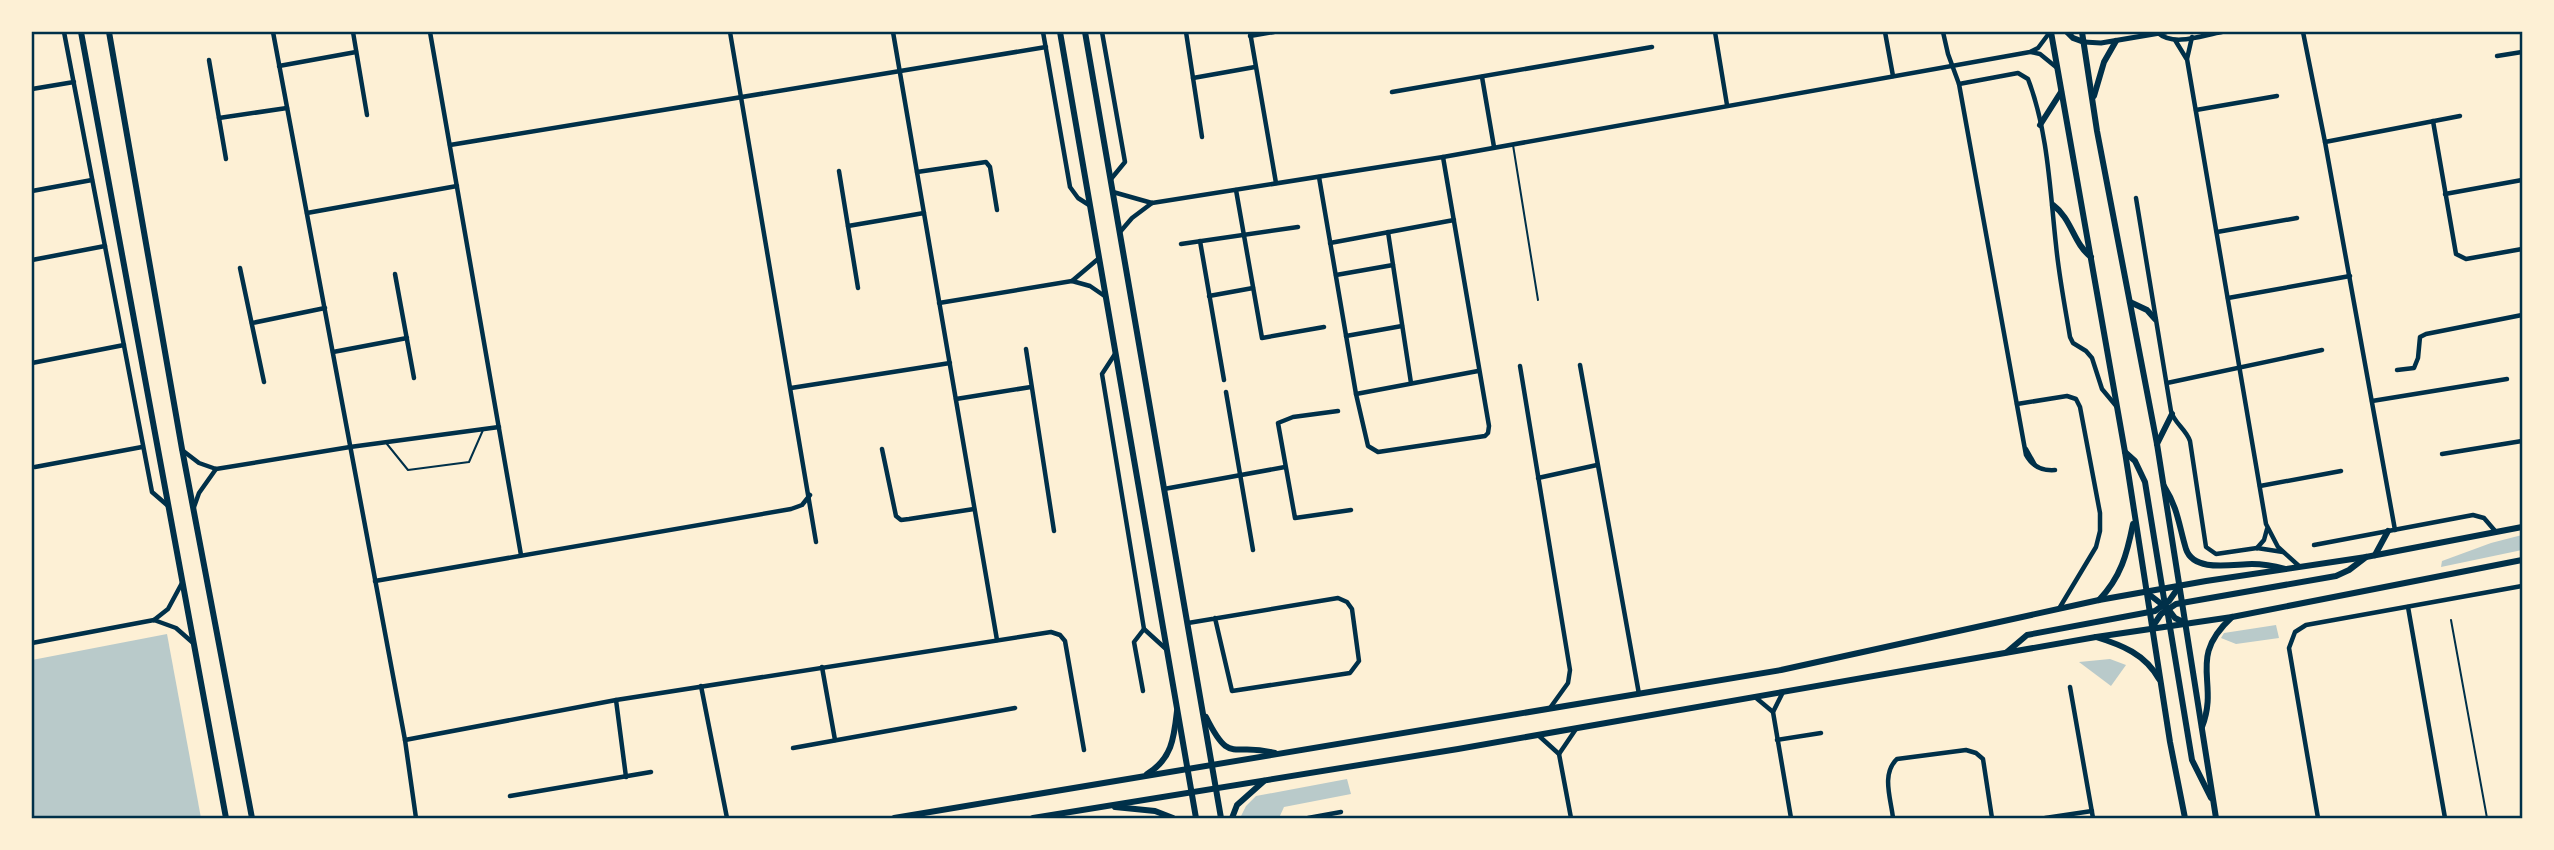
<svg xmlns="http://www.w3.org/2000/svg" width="2554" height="850" font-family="Ubuntu,sans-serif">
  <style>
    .green { fill: #b9caca }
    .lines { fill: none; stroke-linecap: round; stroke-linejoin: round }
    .service { stroke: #003049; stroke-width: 2 }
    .minor { stroke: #003049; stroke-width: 4.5 }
    .tertiary { stroke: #003049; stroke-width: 5 }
    .secondary { stroke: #003049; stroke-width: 6 }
    .primary { stroke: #003049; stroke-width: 6 }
    .neatline { fill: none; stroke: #003049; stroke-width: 2.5 }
  </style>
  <rect width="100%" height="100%" fill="#fdf0d5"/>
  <g class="green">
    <path d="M2522,535V550L2441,567L2442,561L2491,543Z"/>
    <path d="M2276,625L2279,638L2236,644L2221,638L2224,633Z"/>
    <path d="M167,634L201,818H32V660Z"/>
    <path d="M2110,659L2126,665L2111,686L2079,662Z"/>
    <path d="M1347,779L1351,794L1284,807L1279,818H1240L1246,806L1256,796Z"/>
  </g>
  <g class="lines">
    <g class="service">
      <path d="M1513,145L1538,300"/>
      <path d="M387,444L408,470L469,462L483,430"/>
      <path d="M2451,620L2487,818"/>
    </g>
    <g class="minor">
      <path d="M64,32L152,492L167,505"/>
      <path d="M273,32L405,740L416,818"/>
      <path d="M353,32L367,115"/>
      <path d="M430,32L521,555"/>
      <path d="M730,32L816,542"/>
      <path d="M893,32L997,640"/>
      <path d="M1043,32L1070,187L1078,198L1089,205"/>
      <path d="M1102,32L1125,162L1111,179"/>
      <path d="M1186,32L1202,137"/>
      <path d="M1250,32L1276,183"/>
      <path d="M1715,32L1727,105"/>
      <path d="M1885,32L1893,76"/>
      <path d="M1943,32L1948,54L1959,84L2026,455C2032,466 2042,471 2055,470"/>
      <path d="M2303,32L2325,142L2395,530"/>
      <path d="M2158,33C2174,47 2203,35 2222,32"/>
      <path d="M1250,36L1274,32"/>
      <path d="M2192,37L2187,59L2266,524L2278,547L2299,566"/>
      <path d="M2175,40L2186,58"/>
      <path d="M2031,52L2040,54L2056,67"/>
      <path d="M2497,56L2522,52"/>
      <path d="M209,60L226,159"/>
      <path d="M279,66L356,52"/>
      <path d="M1482,77L1494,147"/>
      <path d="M1193,78L1255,67"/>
      <path d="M1959,84L2018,73L2028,79C2048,131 2050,191 2056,245C2059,276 2065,307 2070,337L2073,343L2086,351L2092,358L2102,389L2117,407"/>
      <path d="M32,89L74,82"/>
      <path d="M1392,92L1652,47"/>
      <path d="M2196,110L2277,96"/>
      <path d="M219,118L287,108"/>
      <path d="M2433,121L2456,254L2466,259L2522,249"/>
      <path d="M2325,142L2460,116"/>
      <path d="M450,145L1046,47"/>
      <path d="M839,171L858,288"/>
      <path d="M917,172L986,162L990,167L997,210"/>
      <path d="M1319,177L1356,394L1368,446L1378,452L1485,436L1488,433L1489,426L1443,157"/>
      <path d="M1236,190L1262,338L1324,327"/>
      <path d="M32,191L92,180"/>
      <path d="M1113,192L1152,203L1443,157L2030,52L2038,48L2050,32"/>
      <path d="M2445,194L2522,180"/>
      <path d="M2136,198L2171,411C2174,423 2186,429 2190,441L2206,547L2216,554L2257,548L2283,552"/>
      <path d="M307,213L457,186"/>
      <path d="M848,226L924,213"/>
      <path d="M1120,232L1132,218L1152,203"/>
      <path d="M1388,232L1411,383"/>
      <path d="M2217,232L2297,218"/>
      <path d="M1200,241L1224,380"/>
      <path d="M1330,243L1454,220"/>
      <path d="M1181,244L1298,227"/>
      <path d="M1098,259L1072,281L1090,286L1106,297"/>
      <path d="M32,260L105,246"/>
      <path d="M240,268L264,382"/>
      <path d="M395,274L414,378"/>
      <path d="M1336,275L1393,265"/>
      <path d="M1209,296L1253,288"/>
      <path d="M2228,298L2350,276"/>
      <path d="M939,303L1072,281"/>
      <path d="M252,323L325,308"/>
      <path d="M1346,336L1402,326"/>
      <path d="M1026,349L1054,531"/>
      <path d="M333,352L407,338"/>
      <path d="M1115,354L1102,374L1144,629L1166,649"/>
      <path d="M32,363L124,345"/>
      <path d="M1580,365L1639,694"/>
      <path d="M1520,366L1570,670L1568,683L1550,708"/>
      <path d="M2397,370L2414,368L2418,358L2420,337L2426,334L2522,315"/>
      <path d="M2167,383L2322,350"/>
      <path d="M791,388L950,363"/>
      <path d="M1226,392L1253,550"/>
      <path d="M1356,394L1478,371"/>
      <path d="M956,399L1031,387"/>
      <path d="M2372,401L2507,379"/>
      <path d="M2017,404L2067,396L2076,399L2080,407L2100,513V531L2096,547L2060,607"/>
      <path d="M1338,411L1293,417L1278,423L1295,518L1351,510"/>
      <path d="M882,449L896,516L901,520L909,519L974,509"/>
      <path d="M2026,449L2035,465"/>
      <path d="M182,450L199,463L216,469L350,447L499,427"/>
      <path d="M2442,454L2522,441"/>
      <path d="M35,467L142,447"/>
      <path d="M1538,478L1597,465"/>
      <path d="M2260,486L2341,471"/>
      <path d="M1164,489L1285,467"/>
      <path d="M194,507L199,493L216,469"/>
      <path d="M2314,545L2473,515L2484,518L2496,532"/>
      <path d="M2257,548L2264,540L2267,529"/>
      <path d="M375,581L791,509L802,505L810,495"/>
      <path d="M2408,607L2445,818"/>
      <path d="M154,620L168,609L182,583"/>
      <path d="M1188,623L1338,598L1347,602L1352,609L1359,661L1350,673L1232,691L1215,618"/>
      <path d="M32,643L154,620L176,628L192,642"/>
      <path d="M822,667L835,740"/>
      <path d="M701,686L727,818"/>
      <path d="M2070,687L2093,818"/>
      <path d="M1143,691L1134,642L1144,629"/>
      <path d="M1783,692L1773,712L1791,818"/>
      <path d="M1755,697L1773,712"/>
      <path d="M616,700L626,777"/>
      <path d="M1538,735L1559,754L1571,818"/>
      <path d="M405,740L616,700L1051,632L1060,635L1065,641L1084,750"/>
      <path d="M1777,740L1821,733"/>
      <path d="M793,748L1015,708"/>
      <path d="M1559,754L1576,729"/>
      <path d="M510,796L651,772"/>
      <path d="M1308,818L1341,812"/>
      <path d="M1893,818C1891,799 1881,774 1897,759L1966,750L1976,753L1983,759L1992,818"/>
      <path d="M2045,818L2092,811"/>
      <path d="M2318,818L2289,648L2295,632L2306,625L2522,586"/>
    </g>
    <path class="tertiary" d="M2084,42L2101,43L2166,32"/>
    <g class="secondary">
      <path d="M81,32L226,818"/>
      <path d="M109,32L182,449L252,818"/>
      <path d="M1060,32L1196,818"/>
      <path d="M1085,32L1221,818"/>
      <path d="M2375,555L2388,531"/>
      <path d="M1206,717C1231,767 1232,741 1275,753"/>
      <path d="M1147,774C1172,759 1174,738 1177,711"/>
      <path d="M1115,807L1155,811L1173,818"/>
      <path d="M894,818L1781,670L2099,600L2206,581L2366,557L2522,527"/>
      <path d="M1033,818L1458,749L2096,637L2232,617L2522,560"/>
      <path d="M1232,818L1237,805L1264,781"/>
    </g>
    <g class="primary">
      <path d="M2051,32L2125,452L2170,742L2185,818"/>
      <path d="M2067,32L2073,38L2084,42"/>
      <path d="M2082,32L2097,131L2157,444L2216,818"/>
      <path d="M2094,96L2104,62L2116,41"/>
      <path d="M2040,125L2061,92"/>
      <path d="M2053,205C2072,219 2073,243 2091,257"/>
      <path d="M2130,302L2147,310L2155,319"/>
      <path d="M2157,444L2172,414"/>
      <path d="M2125,452L2135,461L2145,482L2165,605L2175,618L2185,623"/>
      <path d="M2164,486C2178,508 2179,526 2186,549C2194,573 2233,564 2252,564C2263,564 2274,566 2285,569"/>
      <path d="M2146,592L2164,606L2168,615L2192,760L2211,798"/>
      <path d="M2099,600C2121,577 2127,554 2133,524"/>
      <path d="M2153,626L2161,614L2176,604L2336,576L2349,570L2366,557"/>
      <path d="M2096,637C2122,645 2145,654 2159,679"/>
      <path d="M2007,652L2027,635L2155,611L2169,601L2178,588"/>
      <path d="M2202,727C2220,681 2186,659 2232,617"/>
    </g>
  </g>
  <rect width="2554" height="850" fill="none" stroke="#fdf0d5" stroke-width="66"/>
  <rect x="33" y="33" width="2488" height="784" class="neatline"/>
</svg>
